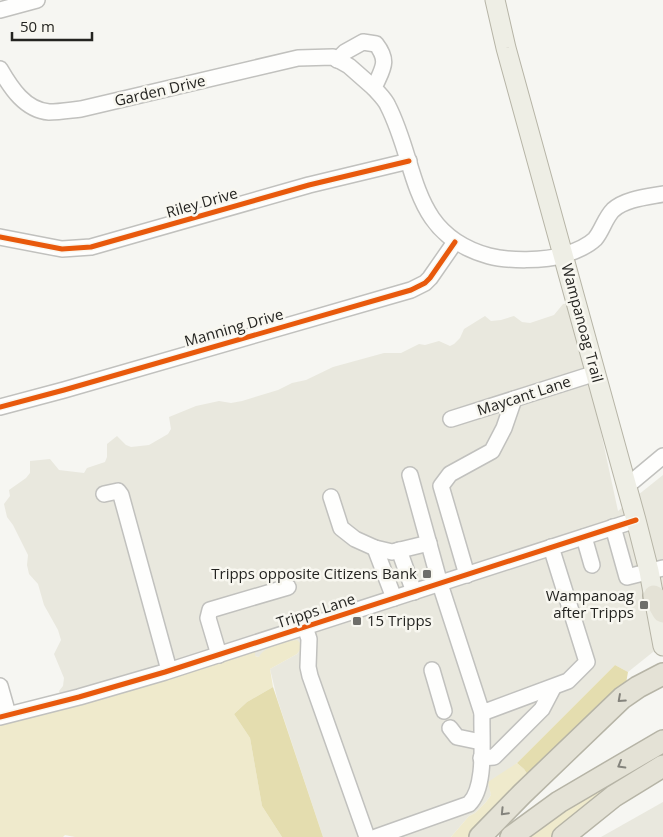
<svg xmlns="http://www.w3.org/2000/svg" width="663" height="837" font-family="'Open Sans',sans-serif">
  <style>
    .built { fill: #e9e8de }
    .green { fill: #efeacc }
    .forest { fill: #e4ddaf }
    .lines { fill: none; stroke-linecap: round; stroke-linejoin: round }
    .minor-casing { stroke: #c1c1be; stroke-width: 18 }
    .major-casing { stroke: #b6b4a6; stroke-width: 21 }
    .highway-casing { stroke: #b6b4a6; stroke-width: 24 }
    .minor { stroke: #fefefd; stroke-width: 15 }
    .major { stroke: #eeeee5; stroke-width: 19 }
    .highway { stroke: #e4e2d6; stroke-width: 21 }
    .cycleway-casing { stroke: #f8f7f0; stroke-width: 8 }
    .cycleway { stroke: #e8590c; stroke-width: 5 }
    .oneway { stroke: #84837c }
    .poi-dot { fill: #6e6e6a; stroke: #f8f7f0; stroke-width: 2 }
    .labels { text-anchor: middle; stroke-width: 5; stroke-linejoin: round; paint-order: stroke }
    .street-label { font-size: 15px; fill: #242421; stroke: #f8f7f0 }
    .poi-label { font-size: 15px; fill: #242421; stroke: #f8f7f0; text-anchor: end }
  </style>
  <rect width="100%" height="100%" fill="#f6f6f2"/>
  <g class="built">
    <path d="M573,303L618,511L663,475V644L628,672L615,665L514,766L489,782L491,795L486,802L475,813L469,816L451,837H323L277,698L270,669L297,654L303,646L297,641L259,657L255,656V652L266,642L63,703L59,691L63,686L64,678L54,654L61,640L58,630L44,605L38,584L29,574L27,565L28,555L13,525L7,517L4,504L10,496L9,490L26,478L30,473V461L50,459L59,470L84,473L87,468L105,462L107,457V444L117,436L126,445L131,447L149,445L168,434L171,429L169,417L196,406L219,401L231,403L242,401L278,390L292,383L306,380L333,367L384,353H401L419,344L425,345L439,341L450,346L454,344L460,338L464,329L485,316L491,321L501,320L514,316L522,322L530,323L554,315L563,304Z"/>
    <path d="M663,802V837H601Z"/>
  </g>
  <g class="green">
    <path d="M297,640L303,646L297,654L270,669L273,687L247,702L234,714L250,738L262,806L282,837H75L65,835L63,837H0V712L266,642L255,652V656L259,657C264,646 286,642 297,640Z"/>
    <path d="M517,763L524,769L531,780L474,837H451L469,816L475,813L486,802L491,795L488,782Z"/>
    <path d="M609,780L612,784L616,785L561,828L552,837H524Z"/>
  </g>
  <g class="forest">
    <path d="M615,665L628,672L625,689L531,780L524,769L517,763Z"/>
    <path d="M273,687L323,837H282L262,806L250,738L234,714L247,702Z"/>
  </g>
  <g class="lines">
    <g class="minor-casing">
      <g id="minor">
        <path d="M0,10L37,0"/>
        <path d="M337,60L345,52L363,42L376,44C390,62 382,69 374,88C379,94 385,99 388,106C419,167 409,234 489,256C508,261 545,261 564,255C573,252 588,246 595,239C602,231 605,218 613,210C625,199 647,197 663,194"/>
        <path d="M0,69C11,88 25,110 49,112C60,112 71,110 81,109L298,58L333,57L349,66L374,88"/>
        <path d="M0,237L62,249L91,247L309,185L409,161"/>
        <path d="M0,407L64,390L411,290L425,283L430,278L455,242"/>
        <path d="M451,419L596,373"/>
        <path d="M410,475L440,584L482,713L568,681L587,662L551,547"/>
        <path d="M627,486L663,456"/>
        <path d="M104,494L118,491L121,495L169,670"/>
        <path d="M331,497L341,528L355,539L375,548L392,552L429,543"/>
        <path d="M613,527L627,577L663,568"/>
        <path d="M584,537L592,565"/>
        <path d="M375,548L394,598"/>
        <path d="M399,550L414,592"/>
        <path d="M467,575L441,486L450,474L492,451L504,428L514,399"/>
        <path d="M305,627L309,639L308,667L310,676L367,837"/>
        <path d="M219,655L208,618L210,610L288,587"/>
        <path d="M432,670L444,711"/>
        <path d="M0,686L8,714"/>
        <path d="M0,717L79,697L165,672L636,520"/>
        <path d="M450,728L457,737L481,742"/>
        <path d="M481,758L494,757L542,709L553,688"/>
        <path d="M376,837L469,804C487,787 481,737 482,713"/>
      </g>
    </g>
    <g class="major-casing">
      <path id="major" d="M495,0L506,48L636,520L649,571L663,646"/>
    </g>
    <g class="highway-casing">
      <g id="highway">
        <path d="M654,596L663,612"/>
        <path d="M480,837L522,794L622,698L638,687L663,674"/>
        <path d="M511,837L559,802L663,741"/>
        <path d="M563,837L614,796L663,766"/>
      </g>
    </g>
    <use href="#minor" class="minor"/>
    <use href="#major" class="major"/>
    <use href="#highway" class="highway"/>
    <g class="cycleway-casing">
      <g id="cycleway">
        <path d="M0,237L62,249L91,247L309,185L409,161"/>
        <path d="M0,407L64,390L411,290L425,283L430,278L455,242"/>
        <path d="M0,717L79,697L165,672L636,520"/>
      </g>
    </g>
    <use href="#cycleway" class="cycleway"/>
  </g>
  <defs><path id="oneway-chevron" d="M-2-3.5L2.5 0L-2 3.5" fill="none" stroke-width="1.6" stroke-linecap="round" stroke-linejoin="round" transform="scale(1.25)"/></defs>
  <g class="oneway">
    <use href="#oneway-chevron" transform="translate(621 699) rotate(138)"/>
    <use href="#oneway-chevron" transform="translate(621 765) rotate(150)"/>
    <use href="#oneway-chevron" transform="translate(504 812) rotate(134)"/>
  </g>
  <g class="poi-dot">
    <rect x="422" y="569" width="10" height="10" rx="2.5"/>
    <rect x="639" y="600" width="10" height="10" rx="2.5"/>
    <rect x="352" y="616" width="10" height="10" rx="2.5"/>
  </g>
  <g class="labels">
    <g class="street-label">
      <text transform="translate(160 91) rotate(-13)" y="5">Garden Drive</text>
      <text transform="translate(202 203) rotate(-16)" y="5">Riley Drive</text>
      <text transform="translate(582 323) rotate(75)" y="5">Wampanoag Trail</text>
      <text transform="translate(234 328) rotate(-16)" y="5">Manning Drive</text>
      <text transform="translate(524 396) rotate(-18)" y="5">Maycant Lane</text>
      <text transform="translate(316 611) rotate(-18)" y="5">Tripps Lane</text>
    </g>
    <g class="poi-label">
      <text x="417" y="579">Tripps opposite Citizens Bank</text>
      <text x="634" y="601">Wampanoag<tspan x="634" dy="17">after Tripps</tspan></text>
      <text x="367" y="626" text-anchor="start">15 Tripps</text>
    </g>
  </g>
  <path d="M12 32v8h80v-8" fill="none" stroke="#242421" stroke-width="2.5"/>
  <text x="20" y="32" font-size="15" fill="#242421" stroke="#f8f7f0" stroke-width="4" paint-order="stroke">50 m</text>
</svg>
